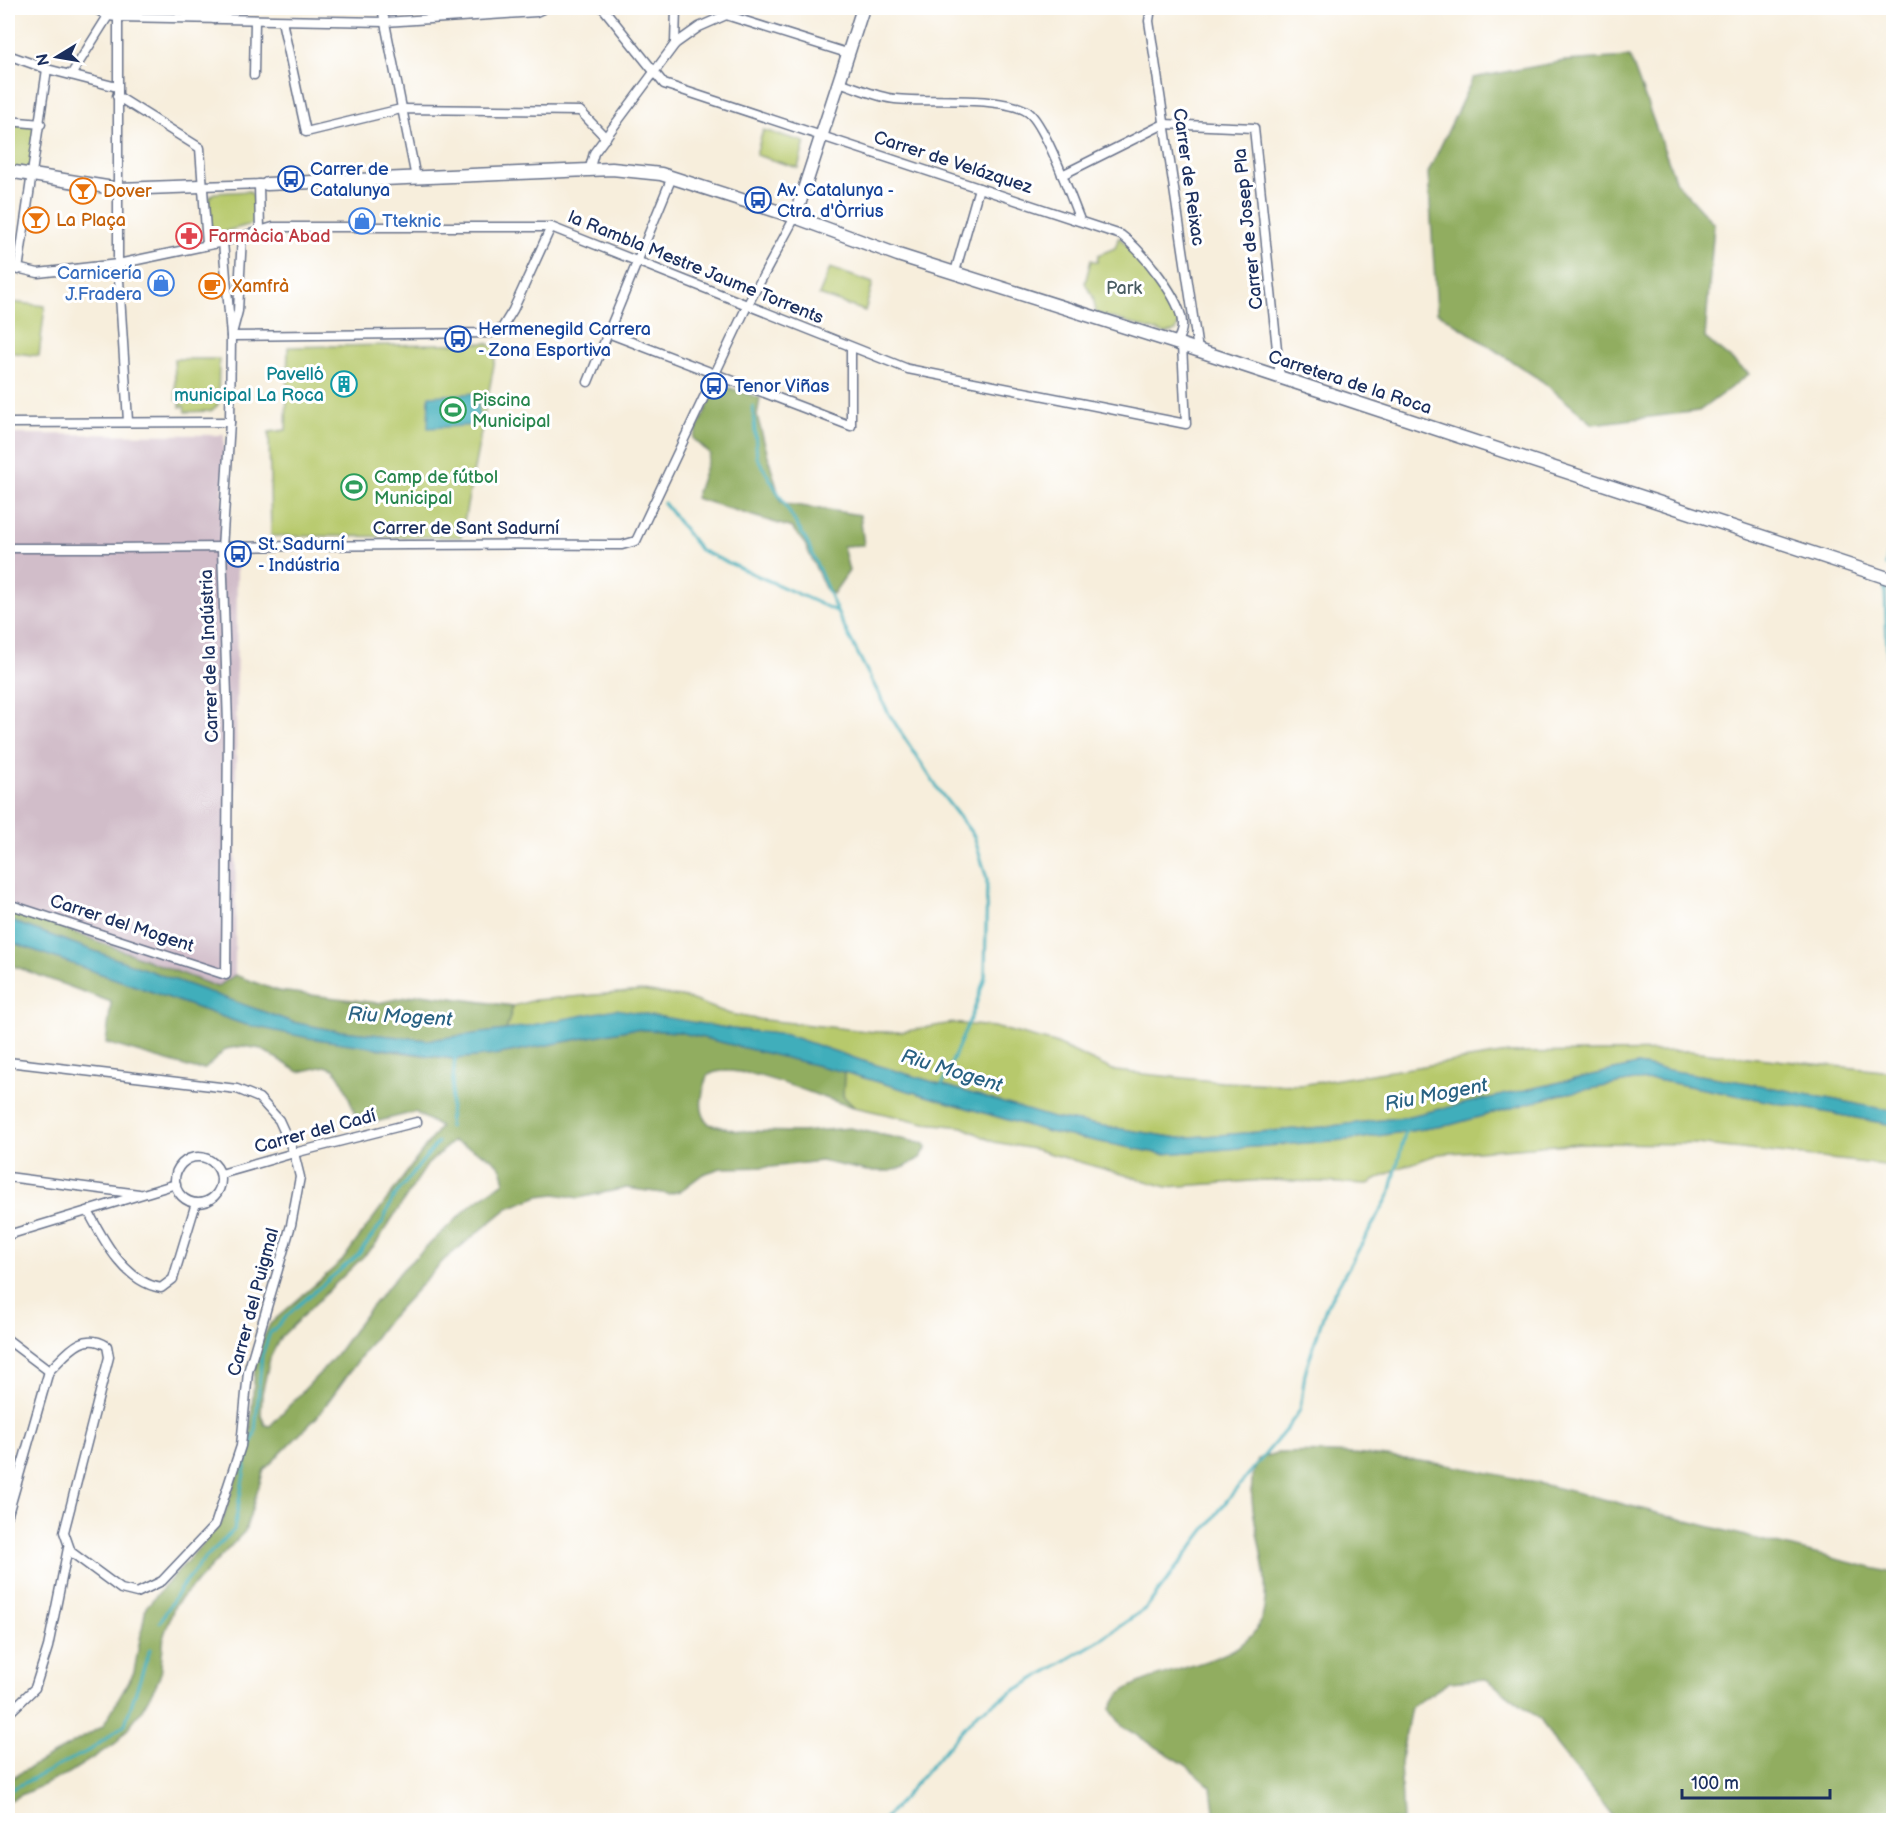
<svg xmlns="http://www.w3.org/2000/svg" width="1901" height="1828" font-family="'Balsamiq Sans',sans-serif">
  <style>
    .industrial { fill: #d1bdc9 }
    .green { fill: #b7c96c; stroke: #697c65; stroke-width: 1.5 }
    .forest { fill: #91ad60; stroke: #566e5f; stroke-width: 1.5; fill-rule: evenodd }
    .water { fill: #3faebb; stroke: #2d6e8c; stroke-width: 1.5 }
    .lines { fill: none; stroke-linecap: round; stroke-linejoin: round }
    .stream { stroke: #3faebb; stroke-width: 3 }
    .street-casing { stroke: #68728a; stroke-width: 11 }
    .secondary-casing { stroke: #68728a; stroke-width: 15 }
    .street { stroke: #fff; stroke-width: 8 }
    .secondary { stroke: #fff; stroke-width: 12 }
    .labels { text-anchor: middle; stroke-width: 6; stroke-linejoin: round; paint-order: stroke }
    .street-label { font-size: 18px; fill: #1b2f5e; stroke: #fff }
    .transit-label { font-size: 18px; fill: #164399; stroke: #fff; text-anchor: start }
    .food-label { font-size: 18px; fill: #c56008; stroke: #fff; text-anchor: start }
    .shop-label { font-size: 18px; fill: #366cbe; stroke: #fff; text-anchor: start }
    .health-label { font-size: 18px; fill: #be3a42; stroke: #fff; text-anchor: start }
    .park-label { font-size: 18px; fill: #4a5d62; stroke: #fff }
    .culture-label { font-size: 18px; fill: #0d838f; stroke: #fff; text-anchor: end }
    .leisure-label { font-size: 18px; fill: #27864d; stroke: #fff; text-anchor: start }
    .water-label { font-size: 20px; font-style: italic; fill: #296283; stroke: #fff }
  </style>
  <rect width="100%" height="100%" fill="#fff"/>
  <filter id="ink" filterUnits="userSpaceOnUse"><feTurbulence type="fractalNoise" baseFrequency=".0167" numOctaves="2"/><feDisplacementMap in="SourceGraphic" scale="12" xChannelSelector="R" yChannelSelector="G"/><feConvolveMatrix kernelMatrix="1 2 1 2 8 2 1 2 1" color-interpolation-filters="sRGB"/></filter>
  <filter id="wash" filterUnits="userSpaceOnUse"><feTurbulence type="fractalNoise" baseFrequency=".008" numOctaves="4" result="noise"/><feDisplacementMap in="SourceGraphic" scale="24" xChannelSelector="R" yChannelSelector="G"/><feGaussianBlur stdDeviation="1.35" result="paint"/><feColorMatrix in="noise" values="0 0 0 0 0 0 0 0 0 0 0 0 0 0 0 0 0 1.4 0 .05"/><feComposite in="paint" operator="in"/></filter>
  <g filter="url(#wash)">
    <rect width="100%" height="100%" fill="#f7eedc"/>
    <path class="industrial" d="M8,434L224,435L222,562H237L235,975L217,987L8,907Z"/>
    <g class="green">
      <path d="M8,122L38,127L30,173L8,169Z"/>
      <path d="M763,130L805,142L798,168L756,155Z"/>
      <path d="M249,191L254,196L255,218L252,224L212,235L209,198L214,193Z"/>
      <path d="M1119,237C1144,262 1167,287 1179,322L1176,331L1166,334L1096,313L1093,297L1085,283L1091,260L1097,262L1098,255L1115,248Z"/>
      <path d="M830,268L873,283L865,311L819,295Z"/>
      <path d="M10,302L45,306L39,356L8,352Z"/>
      <path d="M487,343L497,349L461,537L271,536L269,432L286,430L288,347Z"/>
      <path d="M174,359H219L218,405L211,411L185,412L184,406L180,407V400H176Z"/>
      <path d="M643,991L687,998L730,1014L756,1019L875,1032H902L952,1023L994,1027L1055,1043L1115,1071L1222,1082L1300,1085L1508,1053L1689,1051L1893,1072V1111L1748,1083L1637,1065L1405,1117L1324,1127L1178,1138L1053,1118L860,1060L787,1035L732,1029L637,1013L506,1030L513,1006L535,1000Z"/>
      <path d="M844,1072L1049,1132L1162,1154L1357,1139L1450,1125L1558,1095L1634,1081L1657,1080L1893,1125V1166L1696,1144L1581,1143L1438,1154L1397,1169L1368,1184L1265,1180L1167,1187L1034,1149L994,1142L963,1127L925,1123L854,1107L843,1096Z"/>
    </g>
    <g class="forest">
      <path d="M1630,57L1676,182L1714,224L1705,338L1749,374L1699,411L1593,424L1542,381L1437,312L1428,173L1473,78L1564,61Z"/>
      <path d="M718,384L760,398L757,416L781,503L860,515L864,545L843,546L849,571L833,594L825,588L805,544L792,528L695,498L710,454L693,438Z"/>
      <path d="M8,907L217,987L235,975L278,991L378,1003L421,994L513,1006L506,1030L428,1040L331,1030L292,1022L8,920Z"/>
      <path d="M8,941L243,1024L392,1051L454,1059L494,1055L632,1029L679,1032L844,1072L843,1096L854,1107C824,1101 733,1056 707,1076C703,1093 696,1109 709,1124L738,1131L800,1132L850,1128L925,1144L926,1149L920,1158L905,1167L890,1171H867L821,1161L771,1167L721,1168L703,1174L680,1191L669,1194L626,1188L579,1198L555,1194L539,1196L508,1208L444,1260L383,1326L317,1417L264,1470L245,1531L175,1605L164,1635L160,1676L155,1687L141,1711L116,1743L69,1773L8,1801V1780L103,1726L134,1672L146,1607L222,1522L250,1434L256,1353L270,1324L342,1261L440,1127L415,1112L359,1126L344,1084L334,1069L325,1066L299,1072L261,1049L243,1046L226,1049L205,1069H195L106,1043L111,1002L8,964ZM453,1141C471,1149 506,1158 504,1182L471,1205L403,1269L366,1313L333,1359L270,1426L265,1425L261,1415L262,1393L270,1358L280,1338L375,1245L427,1165Z"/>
      <path d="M1277,1453C1392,1448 1505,1474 1615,1502C1708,1526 1800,1551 1893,1573V1820H1616L1556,1745L1541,1720L1486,1679L1449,1682L1411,1707L1400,1763L1403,1820H1212L1214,1810L1211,1787L1186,1765L1123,1727L1110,1709C1113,1705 1116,1698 1120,1694C1153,1666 1241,1668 1260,1622C1277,1582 1248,1523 1252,1481C1253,1474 1256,1466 1258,1459Z"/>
    </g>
    <g class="water">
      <path d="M478,393L479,425L428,428L429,396Z"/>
      <path d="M8,920L292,1022L331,1030L428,1040L506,1030L616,1009L732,1029L787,1035L860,1060L1053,1118L1178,1138L1324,1127L1405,1117L1637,1065L1748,1083L1893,1111V1125L1657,1080L1633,1081L1558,1095L1450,1125L1357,1139L1162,1154L1049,1132L844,1072L679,1032L632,1029L494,1055L454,1059L309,1038L243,1024L8,941Z"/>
    </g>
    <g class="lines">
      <g class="stream">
        <path d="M753,406L757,457L808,544L841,621L889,714L940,792L974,836L987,879L985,977L974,1010L942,1085"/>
        <path d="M664,503L700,550L836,611"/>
        <path d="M1886,565L1894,516"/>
        <path d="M1885,586L1889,707L1894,748"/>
        <path d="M449,1127L455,1057"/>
        <path d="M160,1622L180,1589L203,1560L234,1530L246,1462L255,1432L262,1355L270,1333L295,1308L358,1255L382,1223L393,1198L438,1142"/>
        <path d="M8,1791L92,1749L125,1724L150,1649"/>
        <path d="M884,1820L977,1713L1100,1640L1146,1608L1228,1499L1288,1427L1300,1410L1305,1373L1326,1307L1390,1194L1406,1129"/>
      </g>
    </g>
  </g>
  <g filter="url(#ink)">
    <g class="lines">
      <g class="street-casing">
        <g id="street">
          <path d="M94,8L108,16L118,17L385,22L536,12L545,8"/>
          <path d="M118,8V264L128,421"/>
          <path d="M382,8L416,178"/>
          <path d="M603,8L664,84L1121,235C1140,249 1184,301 1182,326C1182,332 1179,338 1176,343"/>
          <path d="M728,8L726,15L847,53"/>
          <path d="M1151,8L1149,21L1198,350"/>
          <path d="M214,19L220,8"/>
          <path d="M282,21L306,132L401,109L580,111L606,138"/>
          <path d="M675,44L676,8"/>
          <path d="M8,55L47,69L117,87"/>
          <path d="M71,75L108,16"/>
          <path d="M254,75L255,20"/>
          <path d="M838,82C856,87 876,97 895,99C928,103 1001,95 1028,112C1045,124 1071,198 1080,220"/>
          <path d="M117,96L200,148L207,244"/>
          <path d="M8,121L41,124"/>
          <path d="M589,171L594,153L675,44L699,27L742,8"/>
          <path d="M1062,175L1164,124L1254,128L1280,378"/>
          <path d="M259,184L260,231"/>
          <path d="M201,186L267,184"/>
          <path d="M8,266L38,273L118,264L223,242L273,227H551L908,369L1186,424L1182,345"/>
          <path d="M18,270L47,69"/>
          <path d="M955,272L979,188"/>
          <path d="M233,330L238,311L242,236"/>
          <path d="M608,333L851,426V347"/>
          <path d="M231,336L491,333L502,328L513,310L551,227"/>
          <path d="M588,382L672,177"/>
          <path d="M8,423L230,422"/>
          <path d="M8,548C213,549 417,542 622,545L636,541L747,306L795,217"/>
          <path d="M8,904L226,975L228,724L222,549L230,422L231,336L223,242"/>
          <path d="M8,1062L237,1089L259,1098L279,1120L294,1153L300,1177L291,1225L248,1372L241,1446L215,1525L162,1581L137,1593L121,1589L71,1552L64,1532L109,1357L107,1346C82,1330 67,1354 49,1371"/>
          <circle cx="198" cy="1180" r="23"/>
          <path d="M221,1174L294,1153L417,1122"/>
          <path d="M8,1177L139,1194"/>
          <path d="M88,1211C104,1241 125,1282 161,1288L173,1279L196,1203"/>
          <path d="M8,1235L176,1184"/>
          <path d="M8,1340L49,1371"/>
          <path d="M8,1514L49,1371"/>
          <path d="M8,1714L35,1688L48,1647L68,1548"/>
        </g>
      </g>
      <g class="secondary-casing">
        <g id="secondary">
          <path d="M8,171L119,189L201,186"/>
          <path d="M267,184L612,169L661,174L795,217L898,255L1182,345L1894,580"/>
          <path d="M795,217L863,8"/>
        </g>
      </g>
      <use href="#street" class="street"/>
      <use href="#secondary" class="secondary"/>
    </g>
  </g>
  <defs>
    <g id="bus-ring" transform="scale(1.35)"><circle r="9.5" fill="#fff" stroke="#1a4fb4" stroke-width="1.5"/><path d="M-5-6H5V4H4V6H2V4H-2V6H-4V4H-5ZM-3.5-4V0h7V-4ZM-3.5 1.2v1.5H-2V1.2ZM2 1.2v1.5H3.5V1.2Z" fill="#1a4fb4"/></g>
    <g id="bar-ring" transform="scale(1.35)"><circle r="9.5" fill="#fff" stroke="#e8710a" stroke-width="1.5"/><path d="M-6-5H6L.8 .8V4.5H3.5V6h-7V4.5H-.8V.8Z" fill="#e8710a"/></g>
    <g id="shop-ring" transform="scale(1.35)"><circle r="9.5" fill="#fff" stroke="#3f7fe0" stroke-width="1.5"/><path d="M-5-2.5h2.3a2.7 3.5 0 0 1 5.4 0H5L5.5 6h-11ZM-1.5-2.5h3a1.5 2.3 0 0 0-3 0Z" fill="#3f7fe0"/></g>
    <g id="pharmacy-ring" transform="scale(1.35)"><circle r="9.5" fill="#fff" stroke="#e0444e" stroke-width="1.5"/><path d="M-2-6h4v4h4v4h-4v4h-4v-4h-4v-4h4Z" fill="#e0444e"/></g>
    <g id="cafe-ring" transform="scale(1.35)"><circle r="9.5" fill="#fff" stroke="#e8710a" stroke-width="1.5"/><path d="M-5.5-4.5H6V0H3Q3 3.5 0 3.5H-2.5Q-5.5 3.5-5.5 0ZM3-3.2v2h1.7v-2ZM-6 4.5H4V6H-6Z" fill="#e8710a"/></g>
    <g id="building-ring" transform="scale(1.35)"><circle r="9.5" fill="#fff" stroke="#0f9aa8" stroke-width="1.5"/><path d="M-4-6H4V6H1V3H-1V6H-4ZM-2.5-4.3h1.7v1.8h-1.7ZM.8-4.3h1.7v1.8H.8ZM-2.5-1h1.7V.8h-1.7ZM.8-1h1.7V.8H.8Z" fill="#0f9aa8"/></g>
    <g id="stadium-ring" transform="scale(1.35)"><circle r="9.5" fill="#fff" stroke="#2e9e5b" stroke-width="1.5"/><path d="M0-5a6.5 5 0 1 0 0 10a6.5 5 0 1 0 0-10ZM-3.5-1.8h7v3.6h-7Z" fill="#2e9e5b"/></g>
  </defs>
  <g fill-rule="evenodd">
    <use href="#bus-ring" x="291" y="179"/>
    <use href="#bar-ring" x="83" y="191"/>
    <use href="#bus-ring" x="758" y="200"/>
    <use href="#bar-ring" x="36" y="220"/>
    <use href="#shop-ring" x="362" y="221"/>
    <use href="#pharmacy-ring" x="189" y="236"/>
    <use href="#shop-ring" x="161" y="283"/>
    <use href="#cafe-ring" x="212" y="286"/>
    <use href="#bus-ring" x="458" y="339"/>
    <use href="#building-ring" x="344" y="384"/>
    <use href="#bus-ring" x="714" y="386"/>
    <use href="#stadium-ring" x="453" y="410"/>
    <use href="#stadium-ring" x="354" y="487"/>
    <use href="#bus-ring" x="238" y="554"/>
  </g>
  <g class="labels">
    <g class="street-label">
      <text transform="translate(953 162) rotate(18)" y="6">Carrer de Velázquez</text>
      <text transform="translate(1189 177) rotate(82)" y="6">Carrer de Reixac</text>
      <text transform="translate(1248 229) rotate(-96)" y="6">Carrer de Josep Pla</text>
      <text transform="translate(696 267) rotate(22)" y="6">la Rambla Mestre Jaume Torrents</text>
      <text transform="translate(1350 382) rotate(18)" y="6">Carretera de la Roca</text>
      <text x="466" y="534">Carrer de Sant Sadurní</text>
      <text transform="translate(209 656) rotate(-92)" y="6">Carrer de la Indústria</text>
      <text transform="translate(122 923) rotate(18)" y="6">Carrer del Mogent</text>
      <text transform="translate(315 1131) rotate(-15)" y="6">Carrer del Cadí</text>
      <text transform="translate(253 1302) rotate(-75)" y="6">Carrer del Puigmal</text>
    </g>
    <g class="transit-label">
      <text x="310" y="175">Carrer de<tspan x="310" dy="21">Catalunya</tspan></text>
      <text x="777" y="196">Av. Catalunya -<tspan x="777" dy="21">Ctra. d'Òrrius</tspan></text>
      <text x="478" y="335">Hermenegild Carrera<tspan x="478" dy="21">- Zona Esportiva</tspan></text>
      <text x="734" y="392">Tenor Viñas</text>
      <text x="258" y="550">St. Sadurní<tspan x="258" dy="21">- Indústria</tspan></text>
    </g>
    <g class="food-label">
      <text x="103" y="197">Dover</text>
      <text x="56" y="226">La Plaça</text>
      <text x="232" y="292">Xamfrà</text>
    </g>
    <g class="shop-label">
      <text x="382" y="227">Tteknic</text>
      <text x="142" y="279" text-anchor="end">Carnicería<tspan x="142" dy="21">J.Fradera</tspan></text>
    </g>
    <g class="health-label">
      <text x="208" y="242">Farmàcia Abad</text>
    </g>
    <g class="park-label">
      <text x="1124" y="294">Park</text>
    </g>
    <g class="culture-label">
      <text x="324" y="380">Pavelló<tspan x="324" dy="21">municipal La Roca</tspan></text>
    </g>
    <g class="leisure-label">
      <text x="472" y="406">Piscina<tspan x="472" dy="21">Municipal</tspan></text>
      <text x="374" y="483">Camp de fútbol<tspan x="374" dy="21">Municipal</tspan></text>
    </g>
    <g class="water-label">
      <text transform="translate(400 1016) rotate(3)" y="7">Riu Mogent</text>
      <text transform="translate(952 1070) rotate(17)" y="7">Riu Mogent</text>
      <text transform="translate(1436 1094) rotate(-11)" y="7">Riu Mogent</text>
    </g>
  </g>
  <rect width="1901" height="1828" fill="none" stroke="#fff" stroke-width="30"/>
  <g transform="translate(57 57) rotate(259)" stroke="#ffffff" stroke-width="4.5" paint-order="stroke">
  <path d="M0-4.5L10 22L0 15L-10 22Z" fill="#1b2f5e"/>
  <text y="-9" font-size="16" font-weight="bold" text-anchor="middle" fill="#1b2f5e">N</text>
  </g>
  <path d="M1682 1789v9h148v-9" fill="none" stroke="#1b2f5e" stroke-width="3"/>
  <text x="1691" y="1789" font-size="18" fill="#1b2f5e" stroke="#ffffff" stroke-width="4.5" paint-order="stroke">100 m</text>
</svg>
